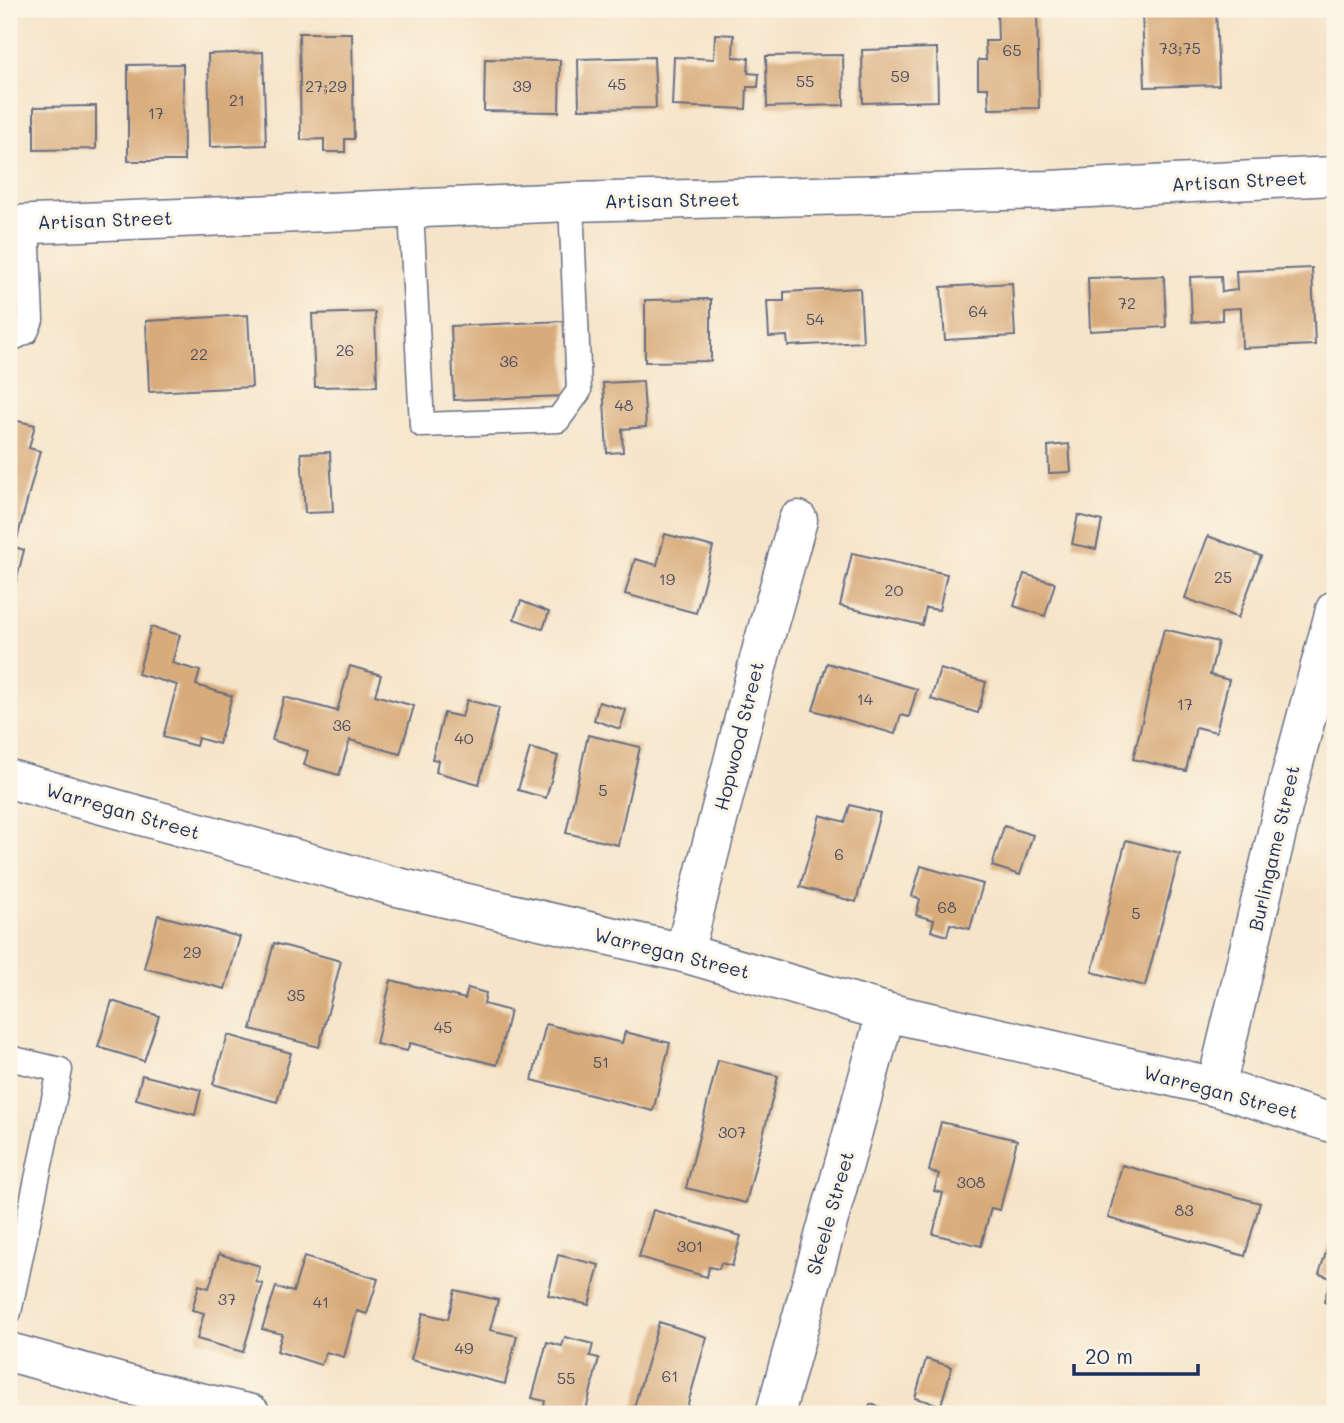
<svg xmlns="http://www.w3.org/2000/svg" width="1344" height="1423" font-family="Mali,sans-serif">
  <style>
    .building { fill: #d8ab7a }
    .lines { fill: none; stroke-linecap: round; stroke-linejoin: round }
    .lane-casing { stroke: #676e83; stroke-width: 27 }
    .street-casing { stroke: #676e83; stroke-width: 41 }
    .lane { stroke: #fff; stroke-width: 24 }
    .street { stroke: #fff; stroke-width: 38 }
    .labels { text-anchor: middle; stroke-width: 6; stroke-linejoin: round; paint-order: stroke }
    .number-label { font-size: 16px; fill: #4a4e65 }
    .street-label { font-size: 19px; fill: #1b2f5e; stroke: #fcf5e5 }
  </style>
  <rect width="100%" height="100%" fill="#fcf5e5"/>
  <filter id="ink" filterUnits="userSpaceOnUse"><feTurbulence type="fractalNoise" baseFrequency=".0143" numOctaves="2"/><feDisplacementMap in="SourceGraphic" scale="14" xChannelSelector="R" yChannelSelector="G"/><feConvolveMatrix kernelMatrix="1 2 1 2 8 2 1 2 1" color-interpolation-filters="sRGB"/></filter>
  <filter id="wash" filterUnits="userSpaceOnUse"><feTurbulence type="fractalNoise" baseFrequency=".00686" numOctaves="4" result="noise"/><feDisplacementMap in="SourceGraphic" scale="28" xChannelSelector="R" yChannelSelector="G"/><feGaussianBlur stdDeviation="1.57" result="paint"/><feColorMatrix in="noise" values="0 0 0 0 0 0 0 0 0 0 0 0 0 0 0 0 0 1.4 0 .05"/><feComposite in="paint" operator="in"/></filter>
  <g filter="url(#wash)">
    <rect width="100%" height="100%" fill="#f5e4c9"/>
    <g id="blocks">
      <g class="building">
        <path d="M1037,9L1039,108L989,109L988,88H978V60H986L985,41H998L997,10Z"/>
        <path d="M1216,9L1219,85L1145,87L1142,12Z"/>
        <path d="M299,33H352L354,139H345V152H324V139L301,140Z"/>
        <path d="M715,34L734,35L733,57L749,58L748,73L759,74L758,87H747L746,109L672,106L674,57L714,59Z"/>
        <path d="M937,48L938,101L863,103L862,50Z"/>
        <path d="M263,52L266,145L210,147L208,54Z"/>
        <path d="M843,55L844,105L767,107L766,56Z"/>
        <path d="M654,57L656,108L579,109L578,59Z"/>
        <path d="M485,59L560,60L559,112L484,111Z"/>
        <path d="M183,64L184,161H128V65Z"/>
        <path d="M9,105H14L17,133H9Z"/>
        <path d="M96,106V149L34,150V107Z"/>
        <path d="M1312,268L1315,345L1242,348L1241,308L1222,309V320L1192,322L1190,277L1221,276L1222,292L1237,290L1236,271Z"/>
        <path d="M1164,276L1166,327L1090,331L1088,278Z"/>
        <path d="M1012,283L1015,336L945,340L941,287Z"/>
        <path d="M860,288L863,342L788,346L787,336L769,337L767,301H784V292Z"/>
        <path d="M711,299V361L645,362V300Z"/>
        <path d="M375,312L377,386L315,387L312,314Z"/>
        <path d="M248,315L252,387L149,392L146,321Z"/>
        <path d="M564,321L567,396L454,400L451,326Z"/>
        <path d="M643,381L646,427L622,429L623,452L607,453L603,383Z"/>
        <path d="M9,419L35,425L29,448L40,451L15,547L24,550L11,602L9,601Z"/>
        <path d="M1069,444L1071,472L1049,473L1048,446Z"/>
        <path d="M330,452L333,512L305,513L301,453Z"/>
        <path d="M1078,515L1102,521L1096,549L1072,544Z"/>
        <path d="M665,534L713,547L696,613L625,594L635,559L657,565Z"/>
        <path d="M1208,536L1261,556L1238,618L1185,598Z"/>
        <path d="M852,553L947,574L939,610L926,608L922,625L840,606Z"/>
        <path d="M1024,574L1055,583L1045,616L1014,606Z"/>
        <path d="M521,601L549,612L543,629L514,619Z"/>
        <path d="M151,627L180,635L172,663L200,671L196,685L232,696L219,744L198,738L196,746L163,737L177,685L138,674Z"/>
        <path d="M1164,629L1218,642L1210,675L1229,680L1216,732L1196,727L1186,771L1133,759Z"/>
        <path d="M827,663L917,689L909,717L901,715L895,734L813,710Z"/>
        <path d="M350,666L381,675L375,695L414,706L400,754L350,740L339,775L304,765L308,751L272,740L284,697L337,711Z"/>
        <path d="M940,669L986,682L978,713L931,699Z"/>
        <path d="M467,700L499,708L479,784L436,772L438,760L432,759L444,713L462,717Z"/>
        <path d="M599,702L626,710L620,729L594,720Z"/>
        <path d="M588,735L640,747L618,845L566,833Z"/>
        <path d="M530,748L558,756L546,798L518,790Z"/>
        <path d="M850,805L880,813L856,902L800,887L820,815L845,822Z"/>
        <path d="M1004,826L1033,835L1020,875L992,866Z"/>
        <path d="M1126,840L1180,854L1145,986L1092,972Z"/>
        <path d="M921,866L983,884L970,929L950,924L947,936L931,931L934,920L916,915L920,899L912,896Z"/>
        <path d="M158,915L240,937L225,989L144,968Z"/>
        <path d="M274,943L341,961L319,1047L251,1029Z"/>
        <path d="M391,980L465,999L468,988L486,993L484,1004L510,1011L497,1065L410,1043L407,1051L376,1044Z"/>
        <path d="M112,1001L159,1016L144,1061L98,1047Z"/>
        <path d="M546,1024L622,1043L625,1032L670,1043L653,1111L532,1080Z"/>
        <path d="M228,1035L291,1053L277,1102L213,1084Z"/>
        <path d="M718,1060L778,1076L746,1203L686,1188Z"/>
        <path d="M142,1075L201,1090L195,1115L136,1099Z"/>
        <path d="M941,1122L1017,1140L1000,1210L991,1208L981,1246L933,1234L943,1193L934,1191L939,1174L929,1171Z"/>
        <path d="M1122,1165L1260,1203L1245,1256L1108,1218Z"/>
        <path d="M653,1210L741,1236L732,1266L721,1263L719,1269L709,1267L707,1277L639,1257Z"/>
        <path d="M1335,1225V1306L1324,1302L1331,1278L1319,1274Z"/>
        <path d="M219,1254L260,1266L256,1282L263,1284L243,1352L197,1339L204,1313L192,1310L199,1285L209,1288Z"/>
        <path d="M558,1255L599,1265L589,1305L548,1295Z"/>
        <path d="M304,1257L378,1279L367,1314L357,1311L344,1357L326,1352L321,1365L277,1351L282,1334L262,1329L276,1287L293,1292Z"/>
        <path d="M455,1290L498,1300L490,1330L517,1336L505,1384L411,1360L423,1313L448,1319Z"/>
        <path d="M659,1322L707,1337L685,1414H632Z"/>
        <path d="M565,1337L593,1344L590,1356L599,1358L585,1414H542L545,1401L532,1398L547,1342L562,1346Z"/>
        <path d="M926,1359L952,1367L941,1405L915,1398Z"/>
        <path d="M870,1404L902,1414H867Z"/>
      </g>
    </g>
  </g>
  <g filter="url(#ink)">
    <use href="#blocks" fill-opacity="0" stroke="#676e83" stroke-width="2"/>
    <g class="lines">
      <g class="lane-casing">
        <g id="lane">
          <path d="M411,209L422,425L558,420L579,391L571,202"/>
          <path d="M9,340L26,332L31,320L27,223"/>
          <path d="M9,1058L60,1070L9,1312"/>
        </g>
      </g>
      <g class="street-casing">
        <g id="street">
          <path d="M9,225L571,202L1049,190L1335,176"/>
          <path d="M9,779L393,886L684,953L886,1012L1216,1087L1335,1124"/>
          <path d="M684,953L763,644L798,520"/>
          <path d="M1216,1087L1290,778L1335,610"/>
          <path d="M9,1352L144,1389L251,1414"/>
          <path d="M775,1414L886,1012"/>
        </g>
      </g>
      <use href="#lane" class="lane"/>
      <use href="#street" class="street"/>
    </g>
  </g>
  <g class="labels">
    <g class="number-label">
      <text x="1180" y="54">73;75</text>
      <text x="1012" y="56">65</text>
      <text x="900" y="82">59</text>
      <text x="805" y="87">55</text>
      <text x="617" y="90">45</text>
      <text x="326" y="92">27;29</text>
      <text x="522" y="92">39</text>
      <text x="237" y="106">21</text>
      <text x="156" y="119">17</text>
      <text x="1127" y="309">72</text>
      <text x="978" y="317">64</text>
      <text x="815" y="325">54</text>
      <text x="345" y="356">26</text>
      <text x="199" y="360">22</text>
      <text x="509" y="367">36</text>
      <text x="624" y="411">48</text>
      <text x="1223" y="583">25</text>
      <text x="667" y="585">19</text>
      <text x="894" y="596">20</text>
      <text x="865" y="705">14</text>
      <text x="1185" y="710">17</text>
      <text x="342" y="731">36</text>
      <text x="464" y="744">40</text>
      <text x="603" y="796">5</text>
      <text x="839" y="860">6</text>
      <text x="947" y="913">68</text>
      <text x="1136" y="919">5</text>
      <text x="192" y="958">29</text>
      <text x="296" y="1001">35</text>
      <text x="443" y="1033">45</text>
      <text x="601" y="1068">51</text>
      <text x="732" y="1138">307</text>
      <text x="971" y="1188">308</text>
      <text x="1184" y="1216">83</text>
      <text x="690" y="1252">301</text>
      <text x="227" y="1305">37</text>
      <text x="321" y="1308">41</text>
      <text x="464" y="1354">49</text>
      <text x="670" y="1382">61</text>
      <text x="566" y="1384">55</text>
    </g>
    <g class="street-label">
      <text transform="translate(1239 181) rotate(-3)" y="7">Artisan Street</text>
      <text transform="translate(672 200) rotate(-1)" y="7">Artisan Street</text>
      <text transform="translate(105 220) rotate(-2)" y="7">Artisan Street</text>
      <text transform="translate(739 736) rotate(-76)" y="7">Hopwood Street</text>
      <text transform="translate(123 811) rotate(16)" y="7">Warregan Street</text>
      <text transform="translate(1274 848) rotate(-77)" y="7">Burlingame Street</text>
      <text transform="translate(672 953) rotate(14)" y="7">Warregan Street</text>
      <text transform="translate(1221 1092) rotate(15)" y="7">Warregan Street</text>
      <text transform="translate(830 1213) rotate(-74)" y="7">Skeele Street</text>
    </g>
  </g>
  <rect width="1344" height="1423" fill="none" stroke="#fcf5e5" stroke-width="35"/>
  <path d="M1074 1364v10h124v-10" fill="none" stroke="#1b2f5e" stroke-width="3.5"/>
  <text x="1085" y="1364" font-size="21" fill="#1b2f5e" stroke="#fcf5e5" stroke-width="5" paint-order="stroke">20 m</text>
</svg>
